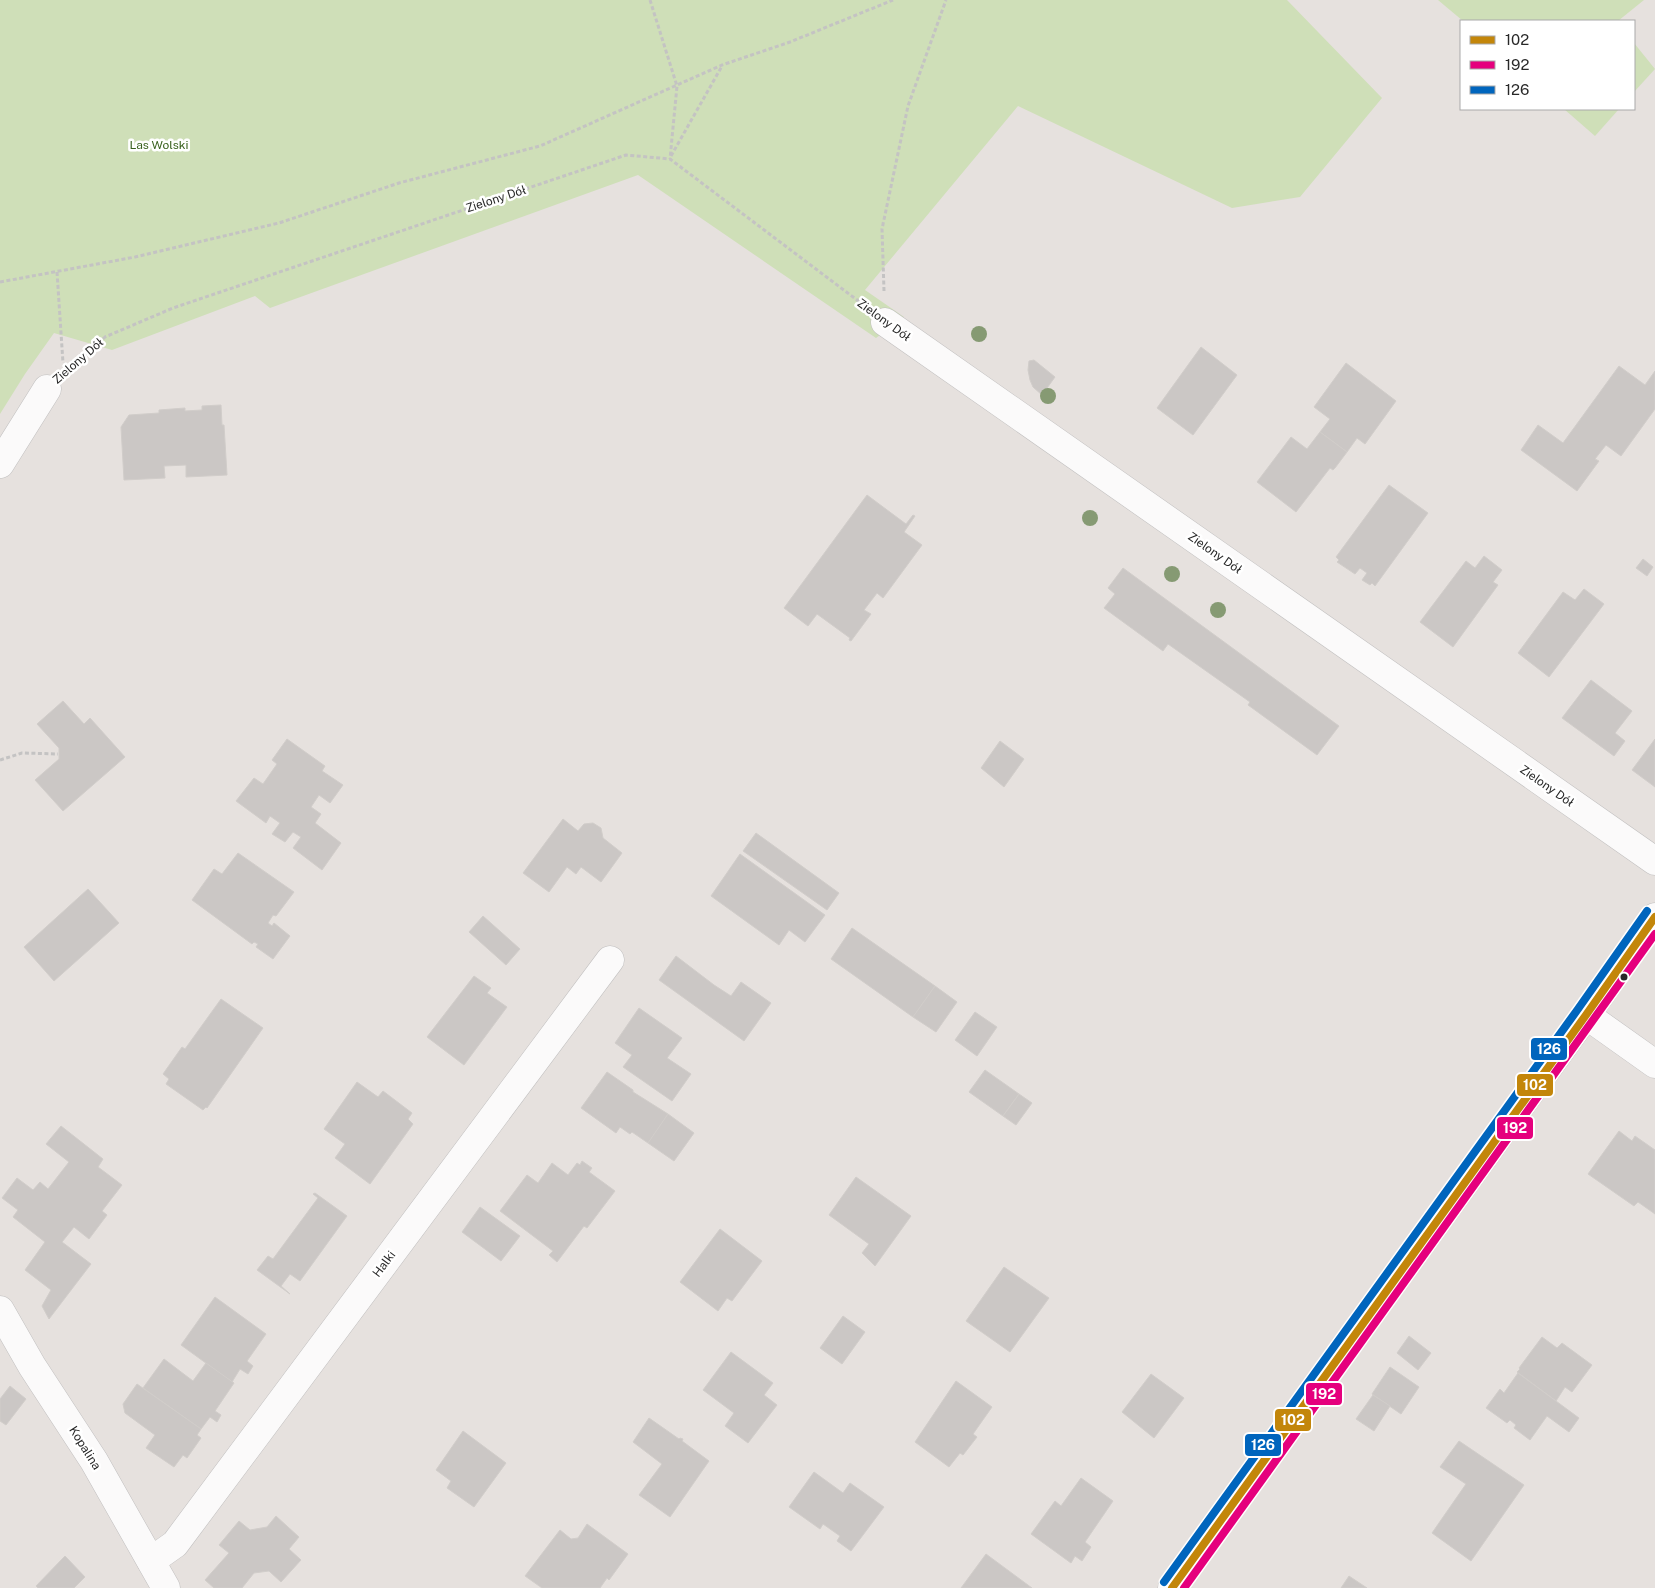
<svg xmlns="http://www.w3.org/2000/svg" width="1655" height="1588" font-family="'Public Sans',sans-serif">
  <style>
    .green { fill: #cfdfb8 }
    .building { fill: #cbc7c5; stroke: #d1cdca }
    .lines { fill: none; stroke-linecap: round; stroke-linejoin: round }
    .minor-casing { stroke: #c0bfbf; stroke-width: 29 }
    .path { stroke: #c4c3c3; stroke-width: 3; stroke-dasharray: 4 2.5; stroke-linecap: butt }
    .minor { stroke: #fbfafa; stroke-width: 28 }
    .bus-1-casing { stroke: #fff; stroke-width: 11 }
    .bus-2-casing { stroke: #fff; stroke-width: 11 }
    .bus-3-casing { stroke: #fff; stroke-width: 11 }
    .bus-1 { stroke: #c3860a; stroke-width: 8 }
    .bus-2 { stroke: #e5007d; stroke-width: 8 }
    .bus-3 { stroke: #0065bd; stroke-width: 8 }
    .tree { fill: #869a73 }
    .bus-dot { fill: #282828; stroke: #fff; stroke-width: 2 }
    .labels { text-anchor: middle; stroke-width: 5; stroke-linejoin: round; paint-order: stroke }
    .park-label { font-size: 12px; fill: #37601c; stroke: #fff }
    .street-label { font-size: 12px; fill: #282828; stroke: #fff }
    .line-badge { stroke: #fff; stroke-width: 2 }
    .badge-label { font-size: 14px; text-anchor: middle; font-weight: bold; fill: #fff }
  </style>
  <rect width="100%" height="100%" fill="#e6e1de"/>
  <g class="green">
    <path d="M0,0H1287L1382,98L1300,197L1232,208L1018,106L865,290L904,317L876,338L638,175L270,308L255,296L112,350L54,333L25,374L0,414Z"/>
    <path d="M1438,0H1644L1618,21H1463Z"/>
    <path d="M1634,43L1655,69L1634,92Z"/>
    <path d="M1564,109H1619L1595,136Z"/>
  </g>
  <g class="building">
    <path d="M1201,347L1237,375L1193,435L1157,408Z"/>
    <path d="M1034,360L1055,377L1042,395L1033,387L1030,380L1028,370L1029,361Z"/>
    <path d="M1346,363L1396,401L1365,444L1357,438L1347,452L1320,432L1330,419L1314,407Z"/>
    <path d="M1619,366L1645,385L1655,371V409L1621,456L1606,445L1595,459L1599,461L1577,491L1521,450L1538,425L1563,443Z"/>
    <path d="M221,405L222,425H224L227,475L186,477V465L164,466L165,478L124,480L121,427L129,415L159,413V410L185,408V411L202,410V406Z"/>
    <path d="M1320,432L1347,452L1335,468L1333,470L1330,468L1296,512L1257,482L1291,437L1307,449Z"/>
    <path d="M1389,485L1428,513L1375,586L1372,583L1370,585L1362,580L1367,573L1360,568L1355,574L1337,562L1339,560L1336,557Z"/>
    <path d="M867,495L906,524L913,515L915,516L904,532L922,545L883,598L877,593L864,610L871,614L851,641L849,640L850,638L817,614L808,626L784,608Z"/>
    <path d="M1484,556L1502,570L1493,582L1498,585L1453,647L1420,622L1466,561L1475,568Z"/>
    <path d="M1643,559L1653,567L1647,576L1636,568Z"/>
    <path d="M1123,568L1339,726L1317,755L1248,705L1250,702L1168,644L1163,651L1104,608L1115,594L1108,588Z"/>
    <path d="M1584,589L1604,604L1549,677L1518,653L1563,592L1575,600Z"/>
    <path d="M1591,680L1632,711L1615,733L1625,741L1614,756L1562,718Z"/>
    <path d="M63,701L84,724L90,718L125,757L63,811L35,780L59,759V748L37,724Z"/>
    <path d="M287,739L325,766L322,771L343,785L330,803L319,795L311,807L321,814L315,823L341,843L322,870L293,848L301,837L293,832L285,842L272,834L280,823L270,816L266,823L236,801L254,778L263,784L277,764L272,760Z"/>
    <path d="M1655,739V787L1632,770Z"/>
    <path d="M1000,741L1024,759L1004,787L981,768Z"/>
    <path d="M563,819L578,831L584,824L593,823L601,828L603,838L622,853L601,882L581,867L576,874L567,867L549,892L523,873Z"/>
    <path d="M756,833L839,893L827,910L743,851Z"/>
    <path d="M238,853L294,892L276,916L273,915L268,923L272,926L274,923L290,936L273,959L256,947L258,944L254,942L252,944L192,900L214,869L222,874Z"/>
    <path d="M740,854L825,915L805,942L789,930L779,945L711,896Z"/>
    <path d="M88,889L119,923L54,981L24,947Z"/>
    <path d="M483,916L520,949L506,965L469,932Z"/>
    <path d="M852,928L935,986L913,1017L831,959Z"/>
    <path d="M676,956L714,985L731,996L741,982L771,1003L744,1041L659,980Z"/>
    <path d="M474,976L491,988L487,993L507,1007L464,1065L427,1037Z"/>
    <path d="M935,986L957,1002L936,1032L913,1017Z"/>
    <path d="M221,999L263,1028L207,1108L206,1107L203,1110L166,1084L169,1079L163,1074L182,1047L185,1049Z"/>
    <path d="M639,1008L682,1038L667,1058L691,1074L672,1101L623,1067L632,1055L615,1043Z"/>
    <path d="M975,1012L997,1027L977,1056L955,1040Z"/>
    <path d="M985,1070L1019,1094L1003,1116L969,1092Z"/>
    <path d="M607,1072L633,1090V1092L668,1114L648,1143L632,1132L630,1134L620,1127L616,1133L581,1108Z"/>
    <path d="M357,1082L378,1097L383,1091L412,1113L408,1119L413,1124L370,1184L335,1158L345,1144L324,1129Z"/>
    <path d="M1019,1094L1032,1103L1016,1125L1003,1116Z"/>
    <path d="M668,1114L694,1133L674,1161L648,1143Z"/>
    <path d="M61,1126L103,1159L98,1167L122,1185L102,1211L107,1215L89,1239L74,1227L62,1242L91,1264L49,1319L42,1306L51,1290L25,1270L45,1242L13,1217L18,1210L2,1198L17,1178L33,1190L40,1182L48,1189L69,1162L46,1144Z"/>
    <path d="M1619,1131L1632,1141L1635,1136L1655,1150V1214L1638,1202L1634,1206L1588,1174Z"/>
    <path d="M582,1161L592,1168L589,1172L615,1191L587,1228L584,1226L557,1262L549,1255L553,1251L500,1211L527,1175L538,1183L552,1163L568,1175L577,1163L580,1165Z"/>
    <path d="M856,1177L911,1216L875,1266L862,1253L869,1244L829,1215Z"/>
    <path d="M315,1193L347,1216L300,1281L290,1274L281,1286L290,1294L257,1270L268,1256L273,1259L318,1198L313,1194Z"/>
    <path d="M480,1207L520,1236L501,1261L462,1232Z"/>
    <path d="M720,1229L762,1261L732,1301L727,1298L718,1311L680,1282Z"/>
    <path d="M1004,1267L1049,1298L1010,1352L966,1321Z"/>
    <path d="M215,1297L266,1334L247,1361L253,1366L248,1374L240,1369L232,1382L181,1345Z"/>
    <path d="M843,1316L865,1332L842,1364L820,1348Z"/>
    <path d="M1409,1336L1431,1353L1418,1370L1397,1353Z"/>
    <path d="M1542,1337L1557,1348L1562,1343L1592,1365L1572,1392L1565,1387L1556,1401L1517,1372L1520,1369L1519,1368Z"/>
    <path d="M731,1352L773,1383L764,1395L777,1405L748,1443L725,1426L734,1413L703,1390Z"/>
    <path d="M164,1359L193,1381L206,1363L234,1383L215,1411L221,1415L217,1422L210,1417L201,1429L143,1388Z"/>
    <path d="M1390,1367L1419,1387L1401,1414L1372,1394Z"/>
    <path d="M1518,1373L1579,1418L1569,1432L1547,1416L1530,1440L1514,1428L1516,1425L1510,1420L1507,1423L1486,1408L1500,1389L1504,1393Z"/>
    <path d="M1151,1374L1184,1398L1154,1438L1122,1412Z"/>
    <path d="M956,1381L992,1407L973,1434L977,1437L963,1455L960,1453L949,1467L915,1442Z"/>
    <path d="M137,1384L201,1429L197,1435L201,1438L187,1458L183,1455L174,1467L146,1448L155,1435L125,1413L123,1404Z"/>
    <path d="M10,1386L26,1399L6,1425L0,1421V1399Z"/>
    <path d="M1373,1395L1390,1406L1374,1431L1356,1419Z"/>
    <path d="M649,1418L679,1439L680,1438L683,1439L682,1441L709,1461L670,1517L639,1495L662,1464L633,1442Z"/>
    <path d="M463,1431L506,1463L474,1507L447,1488L451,1481L436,1470Z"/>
    <path d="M1459,1441L1524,1485L1471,1561L1432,1533L1466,1484L1440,1467Z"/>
    <path d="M814,1472L843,1493L850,1483L884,1507L851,1551L837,1541L840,1536L823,1524L820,1529L789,1507Z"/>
    <path d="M1081,1478L1113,1501L1085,1542L1091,1547L1082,1561L1075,1556L1071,1563L1031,1534L1055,1501L1061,1506Z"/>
    <path d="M276,1516L299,1537L289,1549L301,1560L281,1582L269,1571L254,1573L242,1588H214L205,1580L229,1553L219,1545L239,1521L250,1530L267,1527Z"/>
    <path d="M587,1524L628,1554L609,1580L607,1578L600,1588H542L525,1576L560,1530L571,1539L578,1538Z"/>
    <path d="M986,1554L1032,1588H961Z"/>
    <path d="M65,1556L85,1577L74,1588H38L36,1586Z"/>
    <path d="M1349,1576L1367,1588H1341Z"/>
  </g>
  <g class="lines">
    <g class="minor-casing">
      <g id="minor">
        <path d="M885,322L1655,861"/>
        <path d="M0,464L47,389"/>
        <path d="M1586,1015L1655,1064"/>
        <path d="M0,1310L32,1366L94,1461L166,1588"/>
        <path d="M151,1561L175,1544L610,960"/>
        <path d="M1172,1588L1586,1015L1655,917"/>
      </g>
    </g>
    <g class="path">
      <path d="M650,0L677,86L670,159"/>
      <path d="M671,156L722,66"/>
      <path d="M57,272L63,363"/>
      <path d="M0,282L135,257L279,223L399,183L540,146L722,65L790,42L893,0"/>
      <path d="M884,291L882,229L908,106L946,0"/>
      <path d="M69,369L105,337L173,308L626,155L670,159L861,303"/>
      <path d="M0,760L22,753L58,754"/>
    </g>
    <use href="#minor" class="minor"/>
    <g class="bus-1-casing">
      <path id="bus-1" d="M1172,1588L1586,1015L1655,917"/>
    </g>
    <g class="bus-2-casing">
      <path id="bus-2" d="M1184,1588L1655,934"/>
    </g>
    <g class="bus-3-casing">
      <path id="bus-3" d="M1164,1582L1578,1009L1647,911"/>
    </g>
    <use href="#bus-1" class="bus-1"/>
    <use href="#bus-2" class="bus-2"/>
    <use href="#bus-3" class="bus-3"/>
  </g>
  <g class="tree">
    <circle cx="979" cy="334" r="8"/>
    <circle cx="1048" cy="396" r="8"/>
    <circle cx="1090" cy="518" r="8"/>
    <circle cx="1172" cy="574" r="8"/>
    <circle cx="1218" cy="610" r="8"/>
  </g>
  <circle class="bus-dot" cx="1624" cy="977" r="4.5"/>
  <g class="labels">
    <g class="park-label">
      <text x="159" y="149">Las Wolski</text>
    </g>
    <g class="street-label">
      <text transform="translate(496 199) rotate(-18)" y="4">Zielony Dół</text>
      <text transform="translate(884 320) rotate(36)" y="4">Zielony Dół</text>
      <text transform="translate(78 361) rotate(-41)" y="4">Zielony Dół</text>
      <text transform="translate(1215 553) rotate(35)" y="4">Zielony Dół</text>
      <text transform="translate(1547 786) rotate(35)" y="4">Zielony Dół</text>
      <text transform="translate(384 1264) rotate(-53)" y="4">Halki</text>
      <text transform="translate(85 1448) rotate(58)" y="4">Kopalina</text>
    </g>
  </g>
  <g class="line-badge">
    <rect x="1530" y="1037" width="38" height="24" rx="5" fill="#0065bd"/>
    <rect x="1516" y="1073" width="38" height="24" rx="5" fill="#c3860a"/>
    <rect x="1496" y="1116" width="38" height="24" rx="5" fill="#e5007d"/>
    <rect x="1305" y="1382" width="38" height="24" rx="5" fill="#e5007d"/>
    <rect x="1274" y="1408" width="38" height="24" rx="5" fill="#c3860a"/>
    <rect x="1244" y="1433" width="38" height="24" rx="5" fill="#0065bd"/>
  </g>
  <g class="badge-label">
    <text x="1549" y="1054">126</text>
    <text x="1535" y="1090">102</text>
    <text x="1515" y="1133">192</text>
    <text x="1324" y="1399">192</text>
    <text x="1293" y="1425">102</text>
    <text x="1263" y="1450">126</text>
  </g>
  <rect x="1460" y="20" width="175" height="90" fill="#ffffff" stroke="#a9a9a9"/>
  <rect x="1470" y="36" width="25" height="8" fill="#c3860a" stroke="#a9a9a9"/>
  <text x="1505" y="45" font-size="15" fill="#282828">102</text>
  <rect x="1470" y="61" width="25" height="8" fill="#e5007d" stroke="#a9a9a9"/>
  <text x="1505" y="70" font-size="15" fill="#282828">192</text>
  <rect x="1470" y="86" width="25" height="8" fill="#0065bd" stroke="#a9a9a9"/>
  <text x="1505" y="95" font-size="15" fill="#282828">126</text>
</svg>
